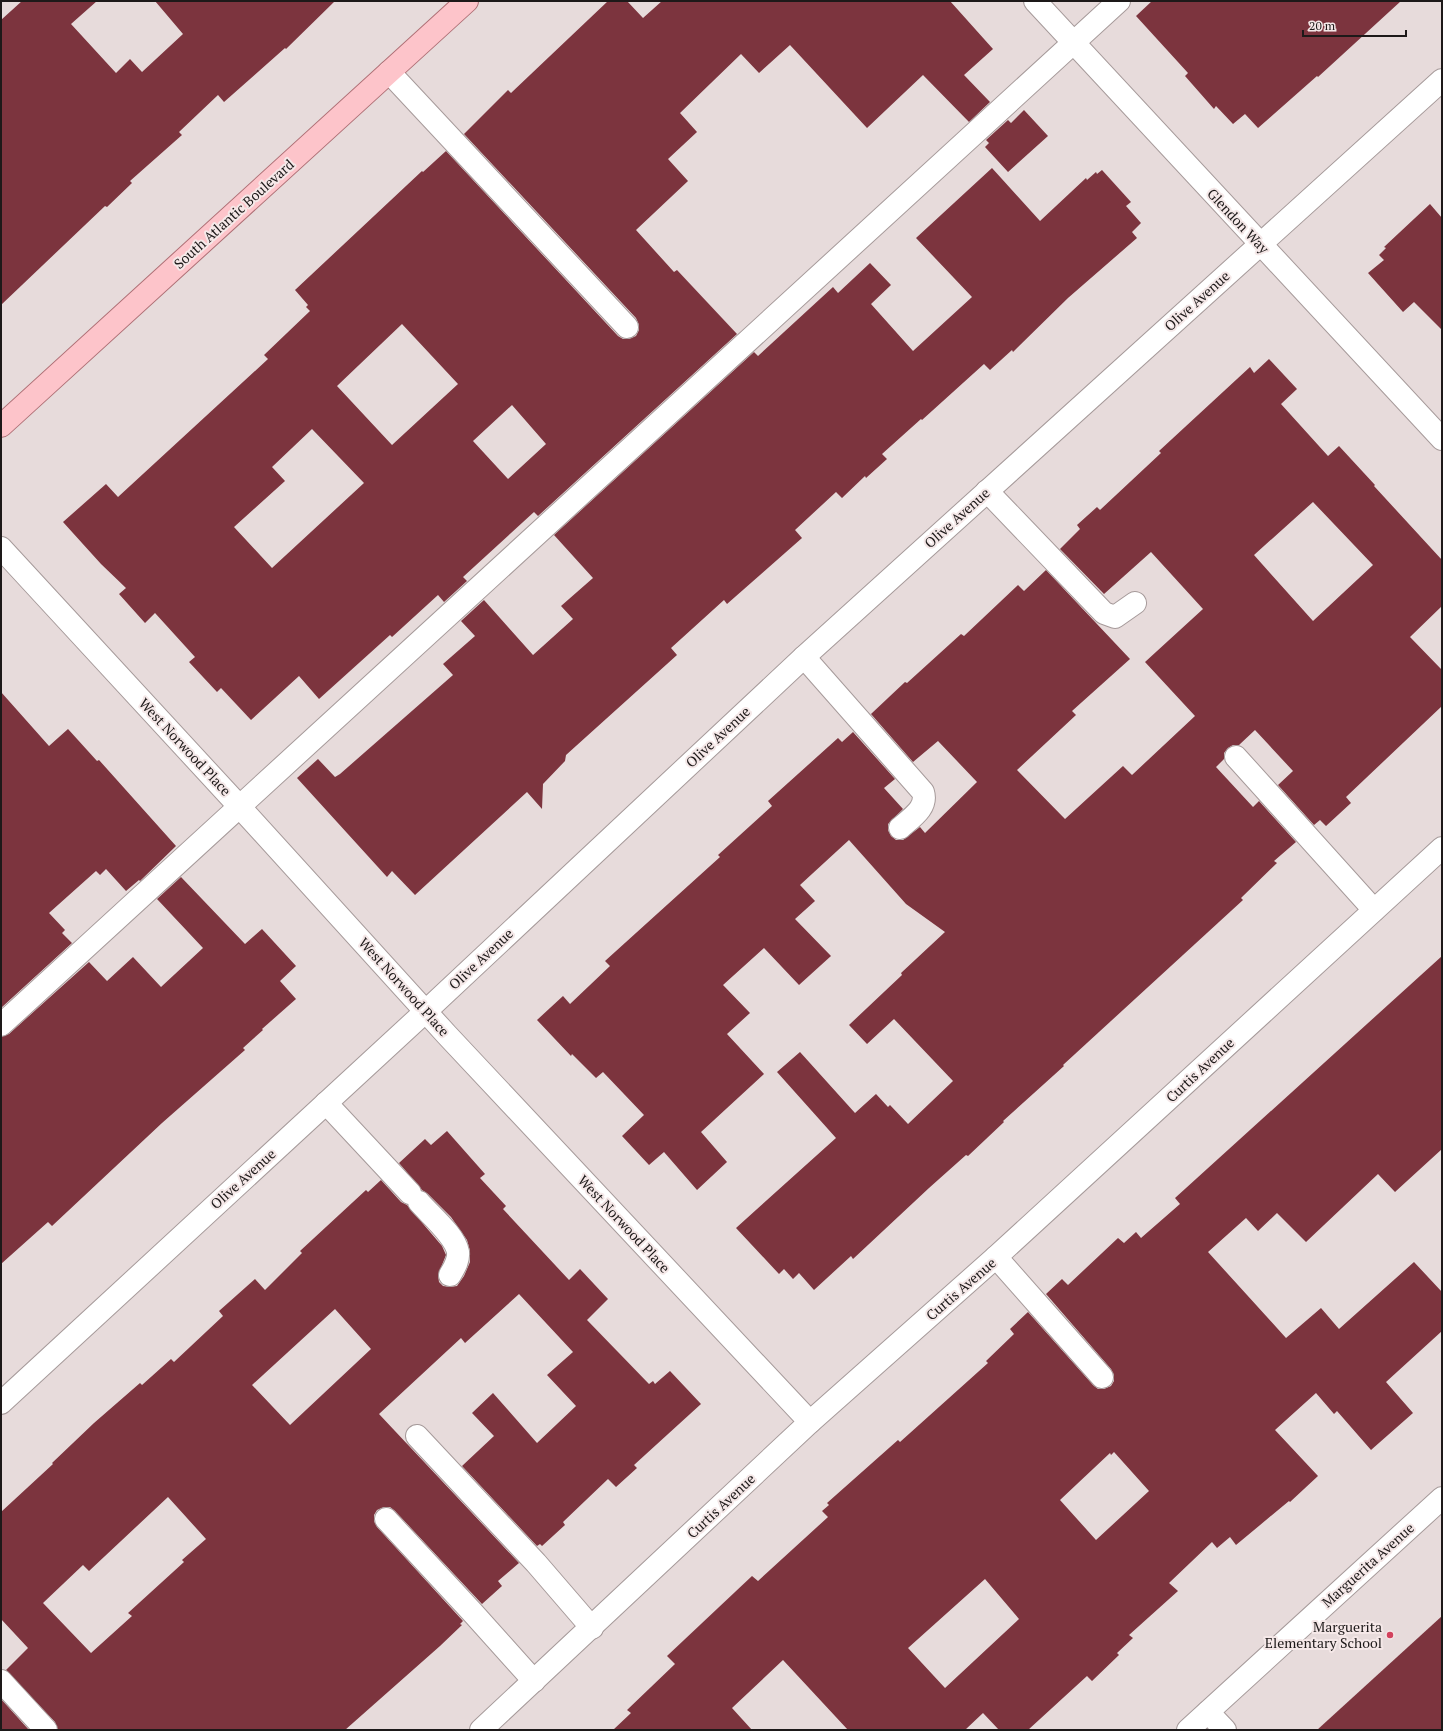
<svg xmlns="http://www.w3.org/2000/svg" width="1443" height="1731" font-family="'PT Serif',serif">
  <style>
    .building { fill: #7c343e; fill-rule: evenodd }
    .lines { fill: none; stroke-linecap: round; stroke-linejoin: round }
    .minor-casing { stroke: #a69a9a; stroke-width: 24 }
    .major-casing { stroke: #ae6f75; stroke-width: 24 }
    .minor { stroke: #fff; stroke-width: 22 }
    .major { stroke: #fdc4ca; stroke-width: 22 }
    .poi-dot { fill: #d2425d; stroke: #f5e8e8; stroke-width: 1.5 }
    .labels { text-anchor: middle; stroke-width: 4; stroke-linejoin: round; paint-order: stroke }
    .street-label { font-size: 14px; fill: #1d1919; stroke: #f5e8e8 }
    .poi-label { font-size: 14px; fill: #1d1919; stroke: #f5e8e8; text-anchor: end }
  </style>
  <rect width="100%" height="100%" fill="#e7dbdb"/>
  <g class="building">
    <path d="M22,1H97L71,24L116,73L130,59L142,72L183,34L155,1H335L286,49L285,48L224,102L218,95L179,132L182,135L130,181L132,183L107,207L105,206L1,305V20Z"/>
    <path d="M608,1H627L643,18L662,1H950L993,49L964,75L990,102L969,122L923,75L867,128L790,45L759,73L741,54L680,113L697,132L668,159L688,181L636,230L674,272L677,270L737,334L538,516L534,512L463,577L467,581L444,602L438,595L392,637L390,635L319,699L299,676L251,720L221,688L217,692L189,662L195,657L155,613L145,623L119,594L126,588L101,564L63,522L106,484L118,497L268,359L264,355L310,311L306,307L308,305L295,290L422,171L423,172L446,151L618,336L623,339H629L636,336L639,330V325L636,318L464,134L508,90L511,93ZM402,324L458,384L392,445L337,386ZM512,405L546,444L508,479L473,441ZM312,429L364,483L272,568L234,527L285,481L272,467Z"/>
    <path d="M1152,1H1401L1318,77L1317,76L1258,128L1245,114L1233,124L1216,106L1214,109L1185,76L1188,73L1136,16Z"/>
    <path d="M1024,110L1048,136L1008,172L985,147L989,143L986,140L1008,120L1011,123Z"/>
    <path d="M992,168L1040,221L1086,178L1087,180L1096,172L1097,174L1102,170L1131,202L1126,206L1141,223L1132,232L1137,238L1068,298L1013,352L1012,350L990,370L984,364L922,420L921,419L882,454L887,459L866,478L865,476L842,498L836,492L795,530L802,538L727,604L724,600L671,648L677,655L566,755L565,761L543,784L542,809L527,792L415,895L392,871L387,877L297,778L318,759L335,777L340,774L453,675L443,664L475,636L461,621L484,600L533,655L573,619L561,606L593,578L554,535L754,352L758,356L833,287L838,293L870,263L891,285L871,304L913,351L972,297L916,238Z"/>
    <path d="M1430,204L1442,218V330L1414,302L1403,312L1368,273L1384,260L1379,255L1386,248L1384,247Z"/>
    <path d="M1269,359L1297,389L1281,404L1328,456L1339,446L1375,485L1374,486L1442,560V606L1410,637L1442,670V706L1346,797L1351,803L1326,826L1320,820L1314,825L1278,785L1293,771L1255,730L1239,745H1233L1228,748L1224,753V759L1216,767L1253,807L1259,801L1296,842L1274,861L1277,863L1241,898L1243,900L1063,1065L1064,1066L1003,1121L1004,1122L968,1156L966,1155L929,1188L853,1259L851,1256L814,1290L799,1273L793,1279L784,1269L779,1274L736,1228L836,1138L777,1072L800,1052L855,1113L876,1094L888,1107L890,1105L908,1124L953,1081L894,1019L867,1044L849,1025L902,975L901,973L945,932L906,904L849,840L800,885L815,901L795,919L831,956L799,985L764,948L723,985L750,1013L727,1034L764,1074L701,1132L727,1162L697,1190L664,1152L649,1165L622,1136L644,1115L603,1072L596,1078L572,1054L571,1056L537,1020L563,996L570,1004L610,966L605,961L720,857L718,855L772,806L768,801L838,738L842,742L853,732L895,779L884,788L903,809L888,824V830L891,836L896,840H903L920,827L925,833L977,782L938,741L913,762L871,714L905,682L907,683L961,634L964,636L1018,585L1024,591L1046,570L1130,659L1072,711L1076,715L1017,770L1065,819L1123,766L1132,775L1195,716L1145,662L1203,609L1151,552L1104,594L1060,549L1080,529L1077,525L1097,507L1100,510L1161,453L1159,451L1250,367L1254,373ZM1313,502L1373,565L1313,621L1254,555Z"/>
    <path d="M1,692L49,746L68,729L97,761L99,760L176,846L140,881L139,880L126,891L106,869L100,875L96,871L49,913L65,930L62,933L72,943L1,1008Z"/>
    <path d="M181,877L245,944L262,929L296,966L280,981L296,999L262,1029L263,1030L243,1048L245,1050L162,1123L52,1226L48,1222L1,1264V1037L9,1034L89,962L107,981L133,957L161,987L203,948L157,899Z"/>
    <path d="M1442,956V1149L1395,1192L1378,1174L1306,1242L1277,1213L1258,1231L1246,1218L1208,1252L1286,1338L1321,1308L1339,1329L1414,1262L1442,1292V1331L1386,1382L1413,1413L1371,1450L1337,1411L1334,1414L1316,1393L1275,1430L1318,1476L1290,1502L1289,1501L1236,1545L1230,1537L1217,1548L1212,1542L1169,1583L1178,1591L1129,1635L1133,1638L1117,1653L1119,1655L1092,1681L1087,1676L1028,1730H999L983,1713L965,1730H848L783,1660L732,1708L752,1730H613L631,1713L627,1710L675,1664L667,1656L752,1576L758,1581L828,1517L822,1511L829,1505L827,1503L898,1440L900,1442L988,1363L986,1361L1014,1334L1010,1329L1028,1312L1093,1385L1098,1389H1104L1111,1386L1114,1381V1375L1111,1369L1046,1294L1062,1279L1068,1285L1118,1238L1124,1243L1136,1232L1141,1238L1180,1204L1175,1198ZM1114,1452L1149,1491L1096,1540L1060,1500L1110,1453L1111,1455ZM985,1579L1019,1619L945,1688L908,1648Z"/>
    <path d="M447,1131L485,1174L480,1178L506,1206L503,1209L569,1280L580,1269L608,1299L587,1320L649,1384L653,1381L655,1384L670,1371L701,1404L634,1465L637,1468L616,1487L608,1479L563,1522L565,1525L542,1546L540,1544L537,1546L462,1466L494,1436L472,1413L493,1393L537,1443L576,1406L547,1375L573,1352L519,1294L465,1343L461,1338L379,1414L519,1563L498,1581L502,1586L482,1604L395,1511L390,1507H384L377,1510L374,1515V1521L377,1527L463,1621L460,1624L462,1625L440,1646L345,1730H58L55,1722L6,1670L28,1648L1,1619V1512L53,1464L52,1463L94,1423L140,1383L142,1385L171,1359L174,1362L223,1316L219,1311L255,1279L265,1290L302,1253L300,1251L366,1190L368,1192L381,1180L401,1202L407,1205L442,1246L446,1255L438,1275L439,1282L443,1286L450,1287L457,1286L464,1276L470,1262V1251L467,1240L451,1217L428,1194L422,1190L399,1163L425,1139L431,1145ZM335,1309L371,1349L290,1425L252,1385ZM168,1497L206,1539L182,1560L184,1562L128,1613L132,1616L91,1653L43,1603L83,1565L89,1571Z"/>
    <path d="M1442,1616V1730H1317Z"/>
    <path d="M1,1699L29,1730H1Z"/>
  </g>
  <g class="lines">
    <g class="minor-casing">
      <g id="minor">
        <path d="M1035,1L1442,439"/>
        <path d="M389,72L627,327"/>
        <path d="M987,491L1104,613L1115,617L1135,603"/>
        <path d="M1,548L239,806L447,1035L810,1422"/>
        <path d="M804,657L923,792C928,808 911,818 900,828"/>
        <path d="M1236,757L1374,910"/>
        <path d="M1,1025L1119,1"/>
        <path d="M326,1103L410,1193"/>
        <path d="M419,1202C430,1215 455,1235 458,1252C459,1261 454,1268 450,1275"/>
        <path d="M996,1257L1102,1377"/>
        <path d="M1,1403L426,1011L804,657L1442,80"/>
        <path d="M417,1436L536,1563L592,1628"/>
        <path d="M386,1519L473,1613L534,1681"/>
        <path d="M1,1681L46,1730"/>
        <path d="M1208,1712L1225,1730"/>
        <path d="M481,1730L810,1422L996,1257L1442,848"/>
        <path d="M1188,1730L1442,1498"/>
      </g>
    </g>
    <g class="major-casing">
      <path id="major" d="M1,426L467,1"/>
    </g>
    <use href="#minor" class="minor"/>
    <use href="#major" class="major"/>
  </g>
  <circle class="poi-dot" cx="1390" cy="1635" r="4"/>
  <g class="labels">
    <g class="street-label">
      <text transform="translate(234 214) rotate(-42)" y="5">South Atlantic Boulevard</text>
      <text transform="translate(1238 221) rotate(47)" y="5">Glendon Way</text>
      <text transform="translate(1197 301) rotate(-42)" y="5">Olive Avenue</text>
      <text transform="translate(957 518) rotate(-42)" y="5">Olive Avenue</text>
      <text transform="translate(718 737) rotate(-43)" y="5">Olive Avenue</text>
      <text transform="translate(185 747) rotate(47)" y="5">West Norwood Place</text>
      <text transform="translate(481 959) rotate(-43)" y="5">Olive Avenue</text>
      <text transform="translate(404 987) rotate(48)" y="5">West Norwood Place</text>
      <text transform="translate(1200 1070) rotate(-43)" y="5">Curtis Avenue</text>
      <text transform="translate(243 1179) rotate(-42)" y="5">Olive Avenue</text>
      <text transform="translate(624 1224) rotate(47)" y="5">West Norwood Place</text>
      <text transform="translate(961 1289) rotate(-41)" y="5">Curtis Avenue</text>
      <text transform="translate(721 1506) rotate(-43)" y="5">Curtis Avenue</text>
      <text transform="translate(1368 1565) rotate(-42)" y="5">Marguerita Avenue</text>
    </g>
    <g class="poi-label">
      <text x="1382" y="1632">Marguerita<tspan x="1382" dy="16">Elementary School</tspan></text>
    </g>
  </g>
  <rect width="1443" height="1731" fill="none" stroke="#1d1919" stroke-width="4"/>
  <path d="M1303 30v6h103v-6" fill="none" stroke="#1d1919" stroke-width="2"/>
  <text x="1309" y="30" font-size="12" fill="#1d1919" stroke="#f5e8e8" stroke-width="3" paint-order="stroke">20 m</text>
</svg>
